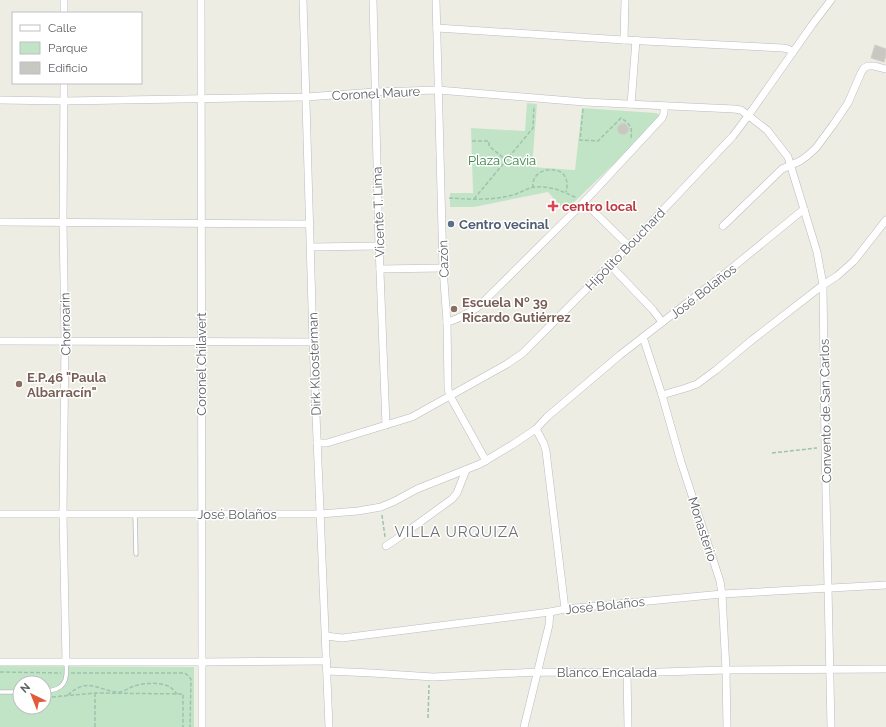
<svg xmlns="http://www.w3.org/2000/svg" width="886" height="727" font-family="Raleway,sans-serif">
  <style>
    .green { fill: #c2e4c6; fill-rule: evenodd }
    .building { fill: #c9c7c2; stroke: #d2cfc3 }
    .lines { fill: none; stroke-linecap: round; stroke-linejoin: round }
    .lane-casing { stroke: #b9bbbf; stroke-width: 5 }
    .street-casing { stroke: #b9bbbf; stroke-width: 8 }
    .path { stroke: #9cc4ac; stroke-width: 1.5; stroke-dasharray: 4 2; stroke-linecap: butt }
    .lane { stroke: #fff; stroke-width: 3.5 }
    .street { stroke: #fff; stroke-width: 7 }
    .health-dot { fill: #e0444e; stroke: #fff; stroke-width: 1.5 }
    .service-dot { fill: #5c6f8a; stroke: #fff; stroke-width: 1.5 }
    .education-dot { fill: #8d6e63; stroke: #fff; stroke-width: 1.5 }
    .labels { text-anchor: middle; stroke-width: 3; stroke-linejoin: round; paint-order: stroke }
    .street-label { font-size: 13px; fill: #5c5f64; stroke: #fff }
    .park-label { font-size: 13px; fill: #3b8447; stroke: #fff }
    .health-label { font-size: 13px; font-weight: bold; fill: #be3a42; stroke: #fff; text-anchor: start }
    .service-label { font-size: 13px; font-weight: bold; fill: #4e5e75; stroke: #fff; text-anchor: start }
    .education-label { font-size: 13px; font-weight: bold; fill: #785e54; stroke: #fff; text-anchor: start }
    .quarter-label { font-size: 15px; letter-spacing: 1px; fill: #6d7076; stroke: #fff }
  </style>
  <rect width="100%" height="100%" fill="#eeede4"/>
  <g class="green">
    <path d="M527,103L537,104L532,167L575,170L582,108L656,113L658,114L660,116L658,121L565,211L548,192L474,207H450V193H473L471,128L525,131Z"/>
    <path d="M0,666L194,667V727H0ZM20,683H44V707H20Z"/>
  </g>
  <g class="building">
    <path d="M875,45L886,49V55L884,62L871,58Z"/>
    <circle cx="623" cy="129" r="5.5"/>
  </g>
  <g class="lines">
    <g class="lane-casing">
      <g id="lane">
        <path d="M135,514L136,554"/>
        <path d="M44,691C65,691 68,680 66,662"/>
        <path d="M0,692H20"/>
      </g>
    </g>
    <g class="street-casing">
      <g id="street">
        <path d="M64,0V13"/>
        <path d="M201,0L202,662V727"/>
        <path d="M303,0L313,342L329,727"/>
        <path d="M373,0L379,246L386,425"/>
        <path d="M436,0L443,268L447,322L448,389L450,396L486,461"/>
        <path d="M437,28L624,40L783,48L788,49L793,52"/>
        <path d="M624,40L625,0"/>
        <path d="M64,83L63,222L65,342L63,514L66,662"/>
        <path d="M0,100L64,101L306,97L375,92L438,90L584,102L734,109L741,110L767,130L788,157L817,252L823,285L825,447L831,727"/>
        <path d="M631,104L636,40"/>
        <path d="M584,202L629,246"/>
        <path d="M0,222L310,224"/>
        <path d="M723,226L782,169L800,161L807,156L816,148L833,125L848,103L861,73L864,68L868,66H874L886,69"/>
        <path d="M311,247L379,246"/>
        <path d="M610,265L653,310L662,322"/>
        <path d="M380,269L443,268"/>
        <path d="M447,322C458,320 468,313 478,307L584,202L662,118L664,113V106"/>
        <path d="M643,337L662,395L681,462L720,581L722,594L726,670L727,727"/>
        <path d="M0,341L313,342"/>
        <path d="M662,395L686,388L697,384L716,370L752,340L823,285L837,276L854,261L886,220"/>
        <path d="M536,429L544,444L546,451L565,609"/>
        <path d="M317,443H327L412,417L507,364L523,353L629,246L733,136L748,116L812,25L831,0"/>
        <path d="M0,514H320L358,511L381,507L395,501L417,489L480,464L512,445L536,429L547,417L620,355L727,272L804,209"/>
        <path d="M386,546L401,536L452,499L457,493L466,470"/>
        <path d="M326,636L342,638L550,612L565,609L722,594L886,585"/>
        <path d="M0,662H202L327,661"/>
        <path d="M327,671L372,673L433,677L538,672L627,673L726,670L886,669"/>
        <path d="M627,673L628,727"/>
        <path d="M524,727L549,625L550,612"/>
      </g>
    </g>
    <g class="path">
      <path d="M583,109L580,140L598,141L621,118C632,125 632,128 631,140"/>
      <path d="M472,141H489V146L506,160"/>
      <path d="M533,188C530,167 562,164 566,179C568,183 567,188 566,192"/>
      <path d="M449,198C465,199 482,200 498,198C504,197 510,196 516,194C521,192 525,190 530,188C547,184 562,191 577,198"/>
      <path d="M474,199L533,128L534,106"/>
      <path d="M772,453L817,448"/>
      <path d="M382,515L385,537"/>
      <path d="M0,672L61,673"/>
      <path d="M71,673H185L191,679L190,727"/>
      <path d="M68,695C71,692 74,690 78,688C92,680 105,693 120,692C125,691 129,688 134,686C144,683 158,682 168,686C172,688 174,691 177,694"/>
      <path d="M52,697L95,693L183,694V727"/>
      <path d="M428,718L429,685"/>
      <path d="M95,727V693"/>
    </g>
    <use href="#lane" class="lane"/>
    <use href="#street" class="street"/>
  </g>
  <path class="health-dot" d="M551 200h4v4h4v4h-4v4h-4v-4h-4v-4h4z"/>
  <circle class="service-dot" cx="451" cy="224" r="4"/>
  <g class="education-dot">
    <circle cx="454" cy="309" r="4"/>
    <circle cx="19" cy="384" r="4"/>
  </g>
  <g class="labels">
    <g class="street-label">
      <text transform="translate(376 93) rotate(-3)" y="5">Coronel Maure</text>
      <text transform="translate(378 212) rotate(-92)" y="5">Vicente T. Lima</text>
      <text transform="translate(625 249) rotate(-46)" y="5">Hipólito Bouchard</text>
      <text transform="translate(443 259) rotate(-92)" y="5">Cazón</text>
      <text transform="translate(703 291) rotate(-38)" y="5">José Bolaños</text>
      <text transform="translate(65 324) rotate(-91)" y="5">Chorroarin</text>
      <text transform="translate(201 364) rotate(-90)" y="5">Coronel Chilavert</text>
      <text transform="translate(314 364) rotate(-92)" y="5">Dirk Kloosterman</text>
      <text transform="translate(825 411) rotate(-91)" y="5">Convento de San Carlos</text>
      <text x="237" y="519">José Bolaños</text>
      <text transform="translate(703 529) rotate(72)" y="5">Monasterio</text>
      <text transform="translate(605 605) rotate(-6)" y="5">José Bolaños</text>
      <text x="607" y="677">Blanco Encalada</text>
    </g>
    <g class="park-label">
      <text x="502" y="165">Plaza Cavia</text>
    </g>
    <g class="health-label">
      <text x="562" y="211">centro local</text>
    </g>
    <g class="service-label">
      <text x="459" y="229">Centro vecinal</text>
    </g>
    <g class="education-label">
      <text x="462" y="307">Escuela Nº 39<tspan x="462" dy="15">Ricardo Gutiérrez</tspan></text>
      <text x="27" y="382">E.P.46 "Paula<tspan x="27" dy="15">Albarracín"</tspan></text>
    </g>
    <g class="quarter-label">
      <text x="457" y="537">VILLA URQUIZA</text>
    </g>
  </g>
  <rect x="12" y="12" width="130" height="72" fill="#ffffff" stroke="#bebfc1"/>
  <rect x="20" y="25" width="20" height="6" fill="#ffffff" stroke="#bebfc1"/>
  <text x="48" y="32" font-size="12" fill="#5c5f64">Calle</text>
  <rect x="20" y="42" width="20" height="12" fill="#c2e4c6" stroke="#bebfc1"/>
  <text x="48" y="52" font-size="12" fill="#5c5f64">Parque</text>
  <rect x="20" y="62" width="20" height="12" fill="#c9c7c2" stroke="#bebfc1"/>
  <text x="48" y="72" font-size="12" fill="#5c5f64">Edificio</text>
  <g transform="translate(32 695) rotate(317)"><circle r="19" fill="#ffffff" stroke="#bebfc1"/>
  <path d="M0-3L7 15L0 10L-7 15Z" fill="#df5b39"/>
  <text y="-6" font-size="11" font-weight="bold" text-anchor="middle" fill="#5c5f64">N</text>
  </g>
</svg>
